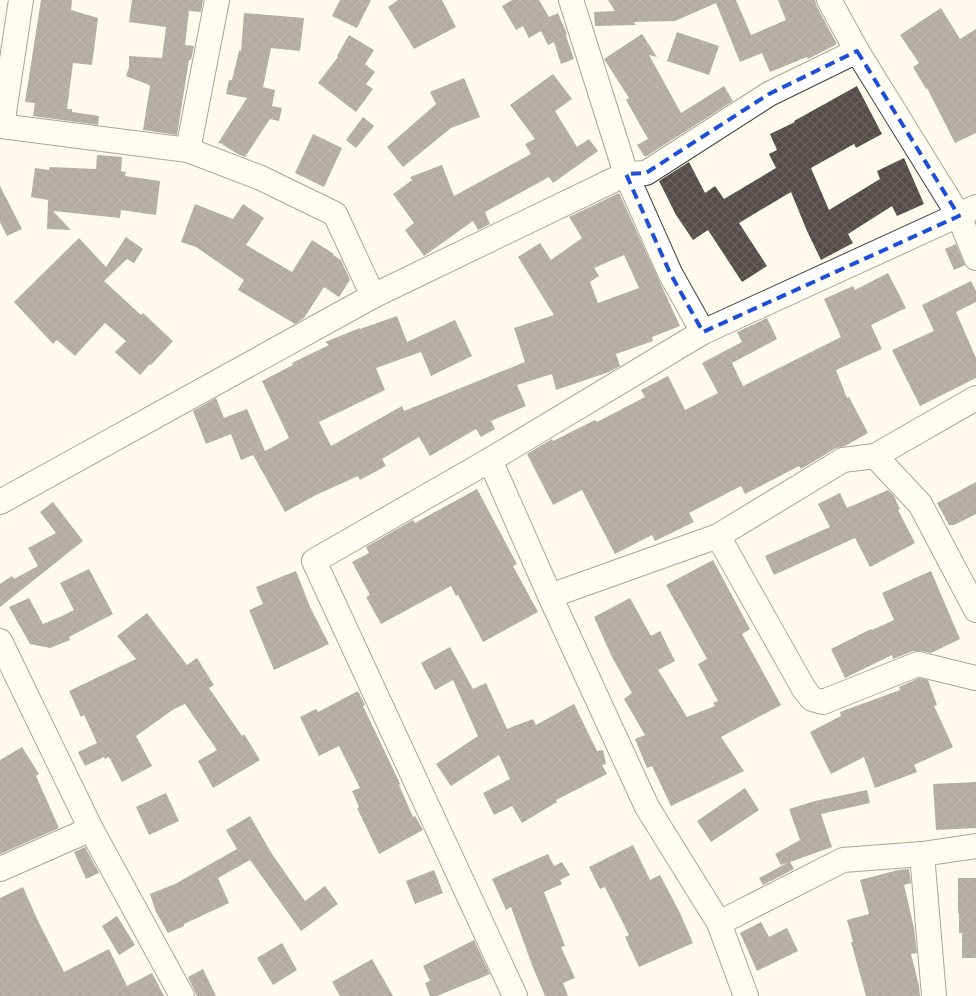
<svg xmlns="http://www.w3.org/2000/svg" width="976" height="996" font-family="'Source Serif 4',serif">
  <style>
    .building { fill: url(#building-cross-hatch); fill-rule: evenodd }
    .lines { fill: none; stroke-linecap: round; stroke-linejoin: round }
    .minor-casing { stroke: #3f3f3f; stroke-width: 26 }
    .minor { stroke: #fff; stroke-width: 24 }
    .marked { fill: none; stroke: #1d4ed8; stroke-width: 4; stroke-dasharray: 10 6; stroke-linejoin: round }
  </style>
  <defs>
    <pattern id="building-cross-hatch" width="8" height="8" patternUnits="userSpaceOnUse" patternTransform="scale(1.25)"><rect width="8" height="8" fill="#554c49"/><path d="M0 0l8 8M0 8l8-8" fill="none" stroke="#68615f"/></pattern>
  </defs>
  <rect width="100%" height="100%" fill="#fffaeb"/>
  <g class="building">
    <path d="M41,0H72L71,10L98,18L92,65L73,63L67,109H72V112L99,116L98,125L33,116L35,103L25,102Z"/>
    <path d="M132,0H203L201,12L189,11L185,45L194,46L191,60H189L177,135L143,130L150,86L149,85L126,76L129,67V56L162,58L166,27L129,22Z"/>
    <path d="M340,0H371L357,28L332,16Z"/>
    <path d="M398,0H442L456,27L414,49L388,7Z"/>
    <path d="M512,0H539L549,17L558,13L567,34L566,36L574,59L561,64L554,42L548,45L541,31L529,38L523,26L516,30L502,6Z"/>
    <path d="M608,0H736L751,35L786,20L778,0H815L817,7L837,44L808,59L807,57L770,72L762,53L740,62L716,3L675,21L634,22L636,25L595,26L594,12L615,11Z"/>
    <path d="M941,8L960,39L976,29V133L955,143L927,88L926,89L913,67L919,63L900,35Z"/>
    <path d="M244,13L304,18L300,51L271,48L263,87L275,90L272,106L282,108L279,121L270,119L245,157L238,154L223,145V144L218,143L247,98L226,94L229,80H232L239,51H241Z"/>
    <path d="M677,32L719,46L709,75L667,61Z"/>
    <path d="M642,34L657,57L649,55L681,113L724,86L733,101L645,157L637,145L648,139L626,100L629,98L604,59Z"/>
    <path d="M349,35L374,50L365,64L375,72L366,84L373,89L356,112L318,83L338,57L337,56Z"/>
    <path d="M553,74L572,99L555,111L577,147L589,139L598,151L553,183L549,177L485,212L490,224L478,230L473,221L424,256L405,230L414,223L393,194L412,180L410,177L442,165L454,196L531,154L525,144L535,139L510,105Z"/>
    <path d="M464,78L480,117L451,128L403,167L387,147L436,104L430,92Z"/>
    <path d="M857,86L882,134L856,148L854,144L811,168L829,210L880,179L877,171L904,158L924,204L897,216L892,206L848,234L853,243L821,260L807,231L791,192L739,223L767,266L742,282L708,230L693,240L676,215L659,181L689,162L705,193L715,186L724,199L776,168L769,154L777,150L770,134L795,122L794,121Z"/>
    <path d="M363,117L374,126L356,148L346,140Z"/>
    <path d="M313,134L342,148L324,187L295,173Z"/>
    <path d="M97,155L122,157L121,171L126,172L125,176L160,181L156,215L121,210L120,218L53,211L71,230L47,229L48,200L31,197L35,168L49,170L50,167L96,169Z"/>
    <path d="M0,186L22,229L7,236L0,222Z"/>
    <path d="M619,193L680,326L652,337L653,341L616,354L620,366L609,372L556,390L552,374L517,385L526,406L491,421L495,429L481,437L476,429L430,456L419,437L382,459L386,466L360,480L358,476L316,495L285,512L253,455L241,460L231,434L206,444L193,411L216,398L224,418L247,409L265,451L289,438L262,381L293,365L292,363L329,345L325,342L360,328V329L397,316L407,342L455,320L472,356L431,376L421,352L376,368L385,390L319,422L331,446L402,406L404,411L525,362L514,328L554,315L518,257L540,243L551,260L582,238L569,217ZM624,255L639,288L598,303L590,282L599,276L594,268Z"/>
    <path d="M195,204L233,219L243,204L264,218L246,245L292,272L312,240L334,254L333,255L341,260L350,280L339,297L324,287L304,318L295,324L238,290L244,280L196,247L181,242Z"/>
    <path d="M126,237L143,249L134,263L127,259L104,281L141,315L143,313L173,341L151,365L150,364L140,375L115,352L126,341L105,323L75,356L57,340L53,344L14,302L79,238L106,267Z"/>
    <path d="M956,244L965,265L954,270L945,249Z"/>
    <path d="M888,273L906,308L871,325L882,349L836,370L847,398L849,397L868,433L845,446L836,448L801,469L799,466L745,494L741,486L689,513L694,522L655,541L652,535L615,554L582,490L553,505L527,454L552,439L553,441L595,420L597,422L645,397L641,390L668,376L685,410L718,393L702,363L742,342L737,332L767,318L777,339L732,363L743,386L841,337L824,299L853,286L855,290Z"/>
    <path d="M971,281L976,291V302L956,312L976,358V378L920,406L892,350L934,331L922,305Z"/>
    <path d="M976,482V514L954,525H949L937,503Z"/>
    <path d="M477,489L517,564L513,566L538,612L483,642L458,595L456,596L451,586L381,624L366,597L370,595L352,562L369,553L366,547L413,520L415,523Z"/>
    <path d="M888,490L894,496L900,509L898,510L915,543L870,567L855,538L774,575L765,556L830,527L818,504L840,493L847,508Z"/>
    <path d="M53,502L83,541L0,607V584L12,576L14,579L38,566L28,548L56,533L40,512Z"/>
    <path d="M713,560L750,629L742,634L781,705L721,737L744,771L671,806L652,766L647,768L635,739L645,735L624,699L632,693L612,657L594,617L630,598L651,636L660,631L675,661L658,670L687,717L715,706L713,703L718,701L698,664L707,659L666,585Z"/>
    <path d="M89,569L113,614L69,637L70,640L50,648L30,644L9,607L29,598L43,624L60,617L74,610L60,583Z"/>
    <path d="M296,571L310,607L329,644L274,670L249,610L263,604L256,587Z"/>
    <path d="M931,571L960,639L931,653L921,651H913L893,659L892,655L845,678L831,649L871,629L872,630L894,620L882,593Z"/>
    <path d="M147,613L187,665L197,658L214,685L209,688L242,736L244,734L260,760L213,788L198,761L217,750L185,704L174,709L136,736L152,766L122,782L109,757L105,759L104,757L85,766L78,752L97,743L84,715L81,717L69,691L136,659L117,636Z"/>
    <path d="M450,647L473,689L486,683L507,729L533,719L536,725L574,704L597,751L603,750L606,764L602,765L607,774L556,800L557,802L522,823L512,806L494,815L483,793L510,779L499,755L451,786L436,764L478,736L453,680L435,690L421,663Z"/>
    <path d="M919,678L928,680L937,705L934,706L953,747L914,765L917,772L875,788L864,757L831,774L810,732L841,716L840,712L900,690L899,687Z"/>
    <path d="M358,691L365,705L363,706L395,773L400,784L399,785L413,817L415,816L423,830L379,854L357,808L359,807L352,791L360,788L339,746L319,756L300,717L316,709L318,712Z"/>
    <path d="M22,747L39,774L36,776L59,828L0,854V760Z"/>
    <path d="M976,782V828L936,830L933,784Z"/>
    <path d="M745,788L759,810L711,842L697,821Z"/>
    <path d="M867,790L870,803L821,814L832,847L790,862L794,869L763,885L759,878L787,863L781,865L775,854L800,840L789,809L815,801Z"/>
    <path d="M166,793L179,821L149,835L136,807Z"/>
    <path d="M250,816L272,854L305,901L325,886L338,904L301,931L250,860L218,878L229,903L184,924V926L168,933L156,912L150,894L175,884L237,849L226,830Z"/>
    <path d="M633,845L650,880L660,875L680,913L693,943L639,967L625,937L629,935L605,887L600,889L589,867Z"/>
    <path d="M85,847L99,873L86,879L74,852Z"/>
    <path d="M548,854L554,866L562,862L570,875L560,880L562,884L544,892L565,946L561,947L575,978L563,983L568,996H545L532,965L511,907L506,910L492,879Z"/>
    <path d="M909,869L911,883L904,885L914,928L917,953L911,954L919,986L920,996H866L851,942H853L847,920L869,914L860,880L898,870Z"/>
    <path d="M434,870L443,893L415,904L406,881Z"/>
    <path d="M958,878H976V958H962V933H959V913H958Z"/>
    <path d="M23,887L38,921L64,972L109,949L127,986L152,973L164,996H0V898Z"/>
    <path d="M117,916L135,945L119,955L102,926Z"/>
    <path d="M761,922L769,937L787,928L798,951L757,971L740,933Z"/>
    <path d="M474,940L490,974L437,996H430L425,983L430,981L423,966Z"/>
    <path d="M282,943L297,970L273,985L257,958Z"/>
    <path d="M372,959L393,996H340L332,982Z"/>
    <path d="M203,969L216,996H197L188,977Z"/>
  </g>
  <g class="lines">
    <g class="minor-casing">
      <g id="minor">
        <path d="M571,0L626,174L670,273L703,332"/>
        <path d="M829,0L857,51L959,216L976,258"/>
        <path d="M0,126L188,150L261,178L335,214L373,296"/>
        <path d="M2,126L21,0"/>
        <path d="M188,150L217,0"/>
        <path d="M875,456L920,504L976,610"/>
        <path d="M490,460L550,596L647,807L719,923L746,996"/>
        <path d="M0,502L373,296L626,174L646,173L769,94L857,51"/>
        <path d="M718,536L804,689L812,699L823,702L918,664L976,678"/>
        <path d="M550,596L718,536L843,460L875,456L976,398"/>
        <path d="M0,641L91,829L182,996"/>
        <path d="M922,854L934,996"/>
        <path d="M0,869L91,829"/>
        <path d="M719,923L843,860L922,854L976,846"/>
        <path d="M515,996L314,561L490,460L703,332L976,207"/>
      </g>
    </g>
    <use href="#minor" class="minor"/>
  </g>
  <path d="M0 0H976V996H0ZM857,51L959,216L703,332L670,273L626,174L646,173L769,94Z" fill="#fffaeb" fill-opacity=".55" fill-rule="evenodd"/>
  <path class="marked" d="M857,51L959,216L703,332L670,273L626,174L646,173L769,94Z"/>
</svg>
